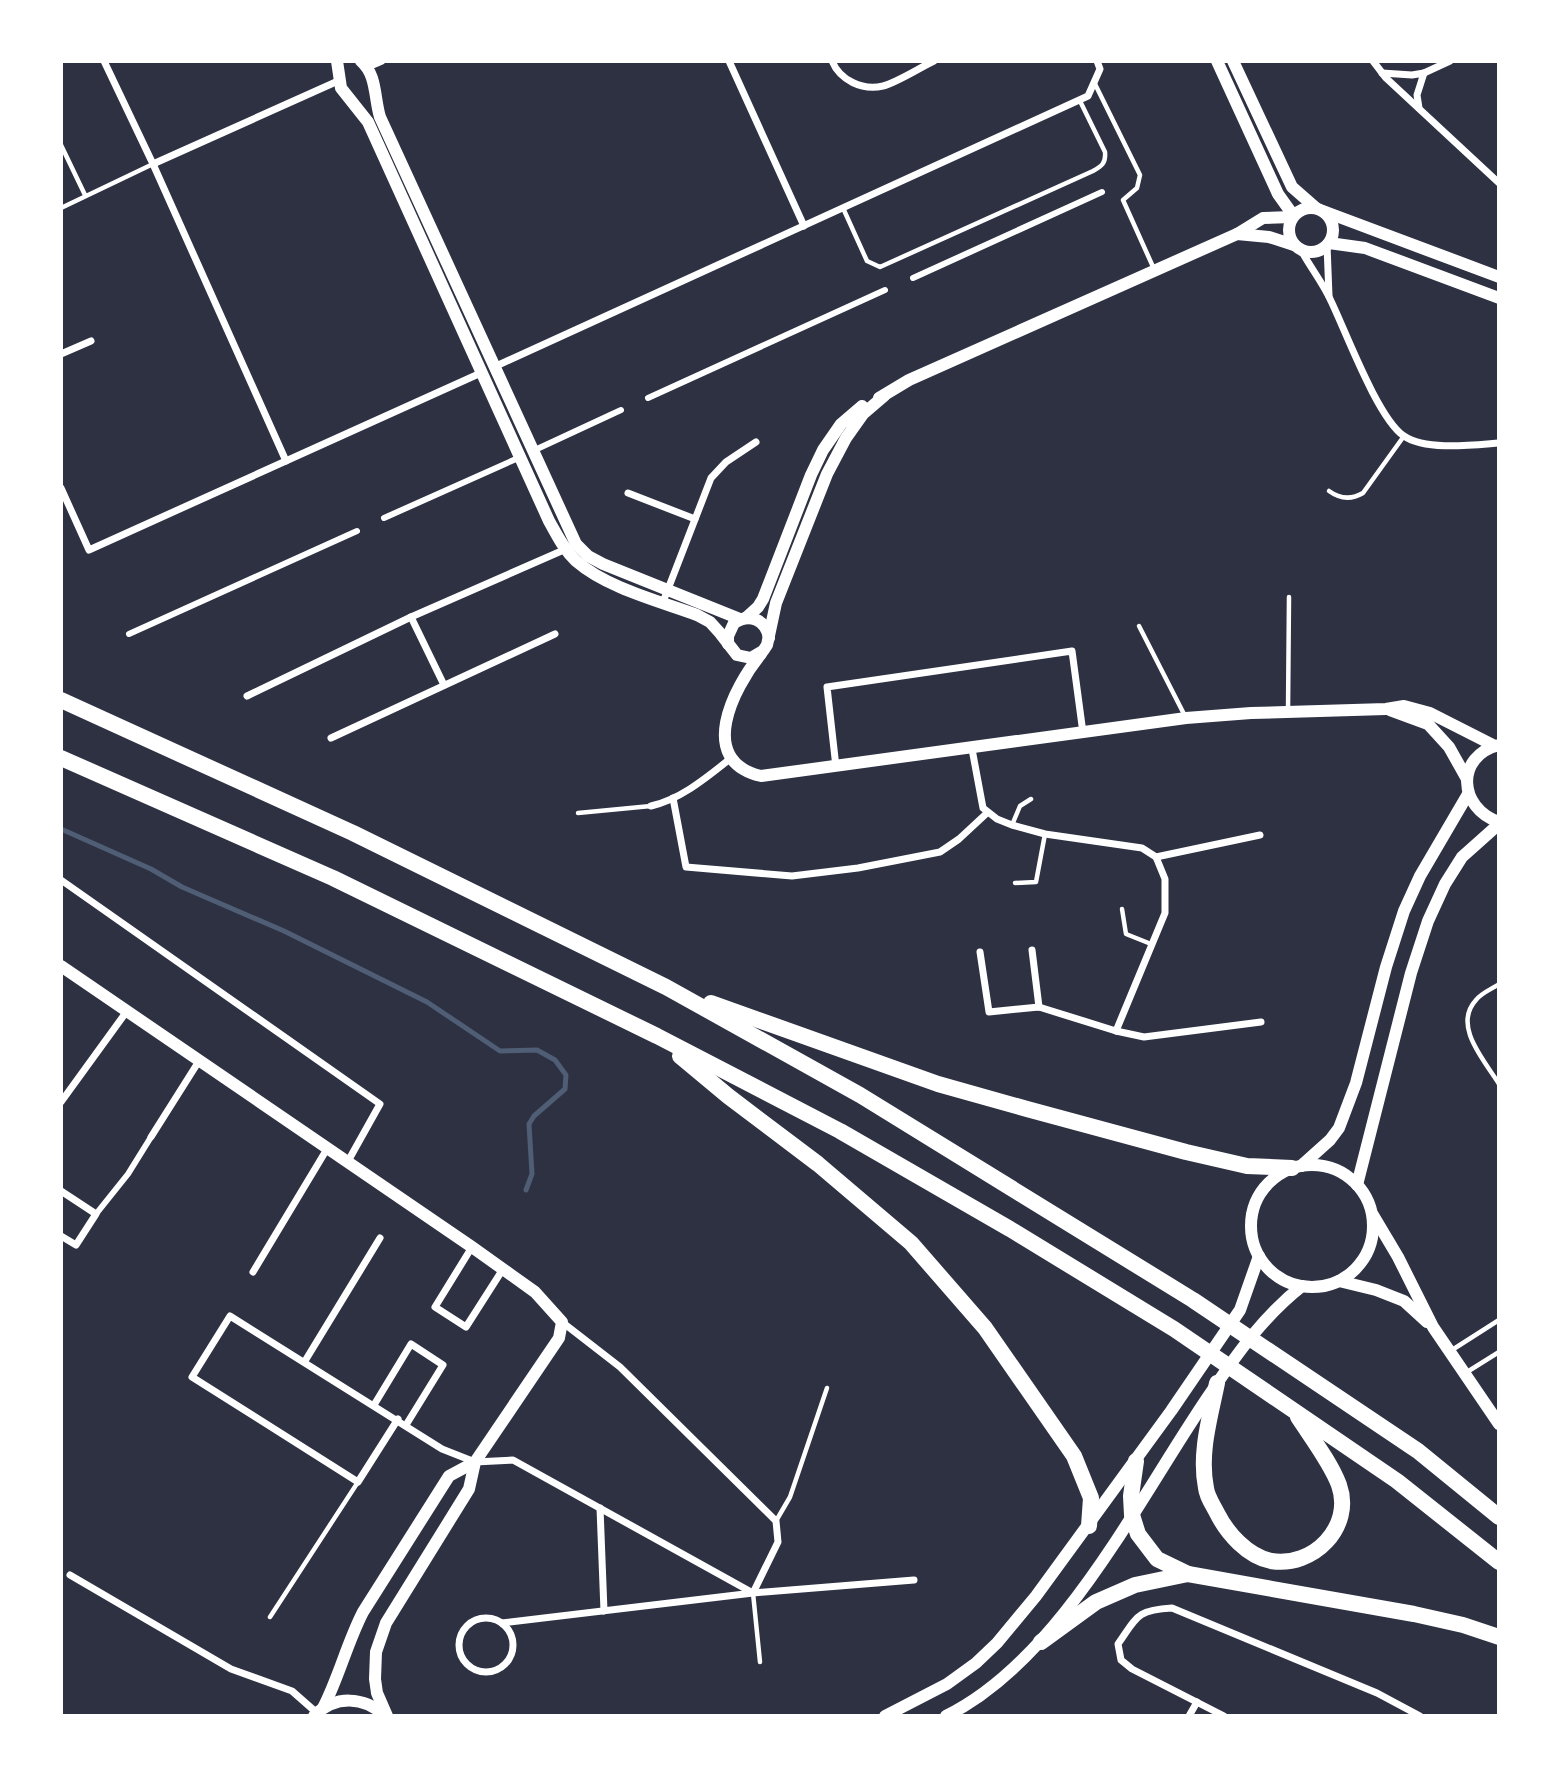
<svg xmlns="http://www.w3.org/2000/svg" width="1560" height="1777" font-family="Montserrat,sans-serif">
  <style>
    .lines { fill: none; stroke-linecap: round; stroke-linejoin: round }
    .stream { stroke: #4f5d75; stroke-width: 5 }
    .service { stroke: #fff; stroke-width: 4.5 }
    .pedestrian { stroke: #fff; stroke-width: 6 }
    .minor { stroke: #fff; stroke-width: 7 }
    .tertiary { stroke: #fff; stroke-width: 12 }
    .trunk { stroke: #fff; stroke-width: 16 }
  </style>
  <rect width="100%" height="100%" fill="#2d3142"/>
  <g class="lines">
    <path class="stream" d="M61,829L151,869L182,887L284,931L427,1002L500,1051L537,1050L555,1060L566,1075L565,1089L534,1116L529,1124L532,1174L526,1190"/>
    <g class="service">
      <path d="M1095,84L1140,175L1137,188L1123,200L1154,269"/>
      <path d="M61,145L85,195"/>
      <path d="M61,208L153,164"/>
      <path d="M843,208L867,261L880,267L1093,171C1102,166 1106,163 1105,152L1080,101"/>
      <path d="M1329,491C1340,499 1351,500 1363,493L1404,436"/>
      <path d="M1139,626L1186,718"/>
      <path d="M1288,711L1289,597"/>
      <path d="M578,813L651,806"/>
      <path d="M1012,825L1020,806L1031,799"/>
      <path d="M1015,883L1036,882L1045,834"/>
      <path d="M1122,909L1126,934L1151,944"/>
      <path d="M1499,984C1492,989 1481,993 1476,1000C1452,1026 1485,1061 1499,1084"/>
      <path d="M1452,1350L1499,1320"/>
      <path d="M1467,1372L1499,1352"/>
      <path d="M776,1521L790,1497L827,1388"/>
      <path d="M753,1593L760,1662"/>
      <path d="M270,1617L358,1482"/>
    </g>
    <g class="pedestrian">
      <path d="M913,278L1102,192"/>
      <path d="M648,398L885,290"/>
      <path d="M537,449L621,410"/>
      <path d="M384,518L516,459"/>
      <path d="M129,634L357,531"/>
      <path d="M96,1214L128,1174L151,1137"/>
    </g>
    <g class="minor">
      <path d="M104,61L153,164L286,461"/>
      <path d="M729,61L804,226"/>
      <path d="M832,61C840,80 862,91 883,86C898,82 919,68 934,61"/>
      <path d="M1373,61L1386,78L1499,183"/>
      <path d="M368,67L382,61"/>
      <path d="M1382,73L1412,75L1424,73L1417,95L1419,108"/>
      <path d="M1424,73L1450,61"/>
      <path d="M153,164L338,81"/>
      <path d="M1327,245L1329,296"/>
      <path d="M1301,250C1310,267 1323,283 1331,301C1346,332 1378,419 1404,436C1426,451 1473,445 1499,443"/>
      <path d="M61,354L91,341"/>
      <path d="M494,367L1088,96L1100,69L1097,61"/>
      <path d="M61,488L89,550L483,372"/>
      <path d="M628,493L695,519"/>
      <path d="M663,602L711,478L726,462L756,442"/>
      <path d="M411,617L444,685"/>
      <path d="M247,696L411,617L566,549"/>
      <path d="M331,738L555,634"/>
      <path d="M972,749L983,808L997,819L1012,825L1045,834L1142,848L1156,857L1260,835"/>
      <path d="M836,767L827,687L1072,651L1083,733"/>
      <path d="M673,798L686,867L792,876L858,868L940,852L959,839L987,813"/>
      <path d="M651,806C681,799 706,778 730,759"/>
      <path d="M61,880L380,1104L347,1163"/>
      <path d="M1032,950L1039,1007"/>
      <path d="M980,952L989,1012L1039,1007L1116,1031L1144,1037L1261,1022"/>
      <path d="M1116,1031L1165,913V879L1156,857"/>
      <path d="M61,1102L127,1011"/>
      <path d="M151,1137L199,1061"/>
      <path d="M61,1191L96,1214L76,1245L61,1236"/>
      <path d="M472,1247L435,1307L466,1327L503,1269"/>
      <path d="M253,1272L327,1149"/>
      <path d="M305,1361L380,1238"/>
      <path d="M374,1405L411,1344L443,1365L406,1425"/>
      <path d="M398,1419L358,1482L192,1377L230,1316L442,1449L475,1462L513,1460L753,1593L914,1580"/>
      <path d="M600,1508L604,1611"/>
      <path d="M70,1575L231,1669L292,1691L317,1713"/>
      <circle cx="486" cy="1645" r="27"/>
      <path d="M502,1623L753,1593L778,1542L776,1521L620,1367L562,1322"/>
      <path d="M1189,1716L1197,1702"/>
      <path d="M1224,1716L1132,1669L1121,1660L1118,1644C1137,1617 1136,1610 1172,1608L1377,1693L1420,1716"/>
    </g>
    <g class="tertiary">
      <path d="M337,61L341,88L368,122L549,521C557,535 564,550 576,561C607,588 659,601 697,615L710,622L720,633L737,655L751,658L763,651L767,645L776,603L827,474L846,438L863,414L884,396"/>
      <path d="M361,61C377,75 374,97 380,117L576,544L588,556L603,564L740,619"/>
      <path d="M1217,61L1278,194L1293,215"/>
      <path d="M1233,61L1292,187L1316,208"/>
      <circle cx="1311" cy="230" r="22"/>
      <path d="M1323,211L1499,277"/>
      <path d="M1237,234L1269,237L1294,245"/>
      <path d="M1329,243L1365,248L1499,298"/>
      <path d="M879,398L909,380L1237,234L1263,218L1292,217"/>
      <path d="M747,617L758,607L763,599L811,475L823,450L841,424L862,406"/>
      <path d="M728,644V636L734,623C749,613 766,619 769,638"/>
      <path d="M761,654C733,688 696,761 761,776L1186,718L1251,713L1386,709L1404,706L1430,713L1495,746"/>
      <path d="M1390,710L1428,724L1449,747L1467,779"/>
      <path d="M1499,745C1455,756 1458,808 1499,822"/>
      <path d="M61,966L472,1247L535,1292L562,1322L559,1338L475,1462L469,1489L386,1623L376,1652L375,1679L377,1693L387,1716"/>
      <circle cx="1312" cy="1226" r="61"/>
      <path d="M1301,1166L1330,1140L1339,1128L1356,1083L1386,967L1404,911L1420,876L1468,794"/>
      <path d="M1357,1185L1411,973L1428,921L1445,884L1462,857L1499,824"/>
      <path d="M1373,1215L1398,1257L1433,1327L1499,1424"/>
      <path d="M1339,1281L1376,1290L1404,1301L1427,1322"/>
      <path d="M323,1708C339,1677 347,1643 363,1612L449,1476L475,1462"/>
      <path d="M314,1716C335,1695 364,1696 385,1716"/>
      <path d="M885,1716L947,1684L976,1663L997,1643L1036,1596L1171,1411L1240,1310L1259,1256"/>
      <path d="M946,1716C1062,1659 1140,1495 1212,1391C1238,1352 1265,1315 1302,1286"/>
    </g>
    <g class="trunk">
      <path d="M61,700L353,833L666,987L860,1095L1193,1300L1418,1451L1499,1517"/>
      <path d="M61,758L333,878L657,1036L840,1131L1010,1229L1174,1329L1397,1481L1499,1562"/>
      <path d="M711,1003L938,1084L1027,1109L1186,1152L1247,1166L1292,1168"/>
      <path d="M680,1056L728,1096L818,1164L911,1243L985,1328L1074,1456L1091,1498L1089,1526"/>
      <path d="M1217,1383C1210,1418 1199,1453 1206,1488C1207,1497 1213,1505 1217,1513C1227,1533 1247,1556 1271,1561C1313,1568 1354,1527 1339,1485C1331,1463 1311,1437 1298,1417"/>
      <path d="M1136,1461L1131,1496L1132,1515L1138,1534L1157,1559L1188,1574L1414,1614L1463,1625L1499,1637"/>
      <path d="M1041,1642L1096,1602L1135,1585L1188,1574"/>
    </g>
  </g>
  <rect width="1560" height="1777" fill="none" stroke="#ffffff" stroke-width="126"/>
</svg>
